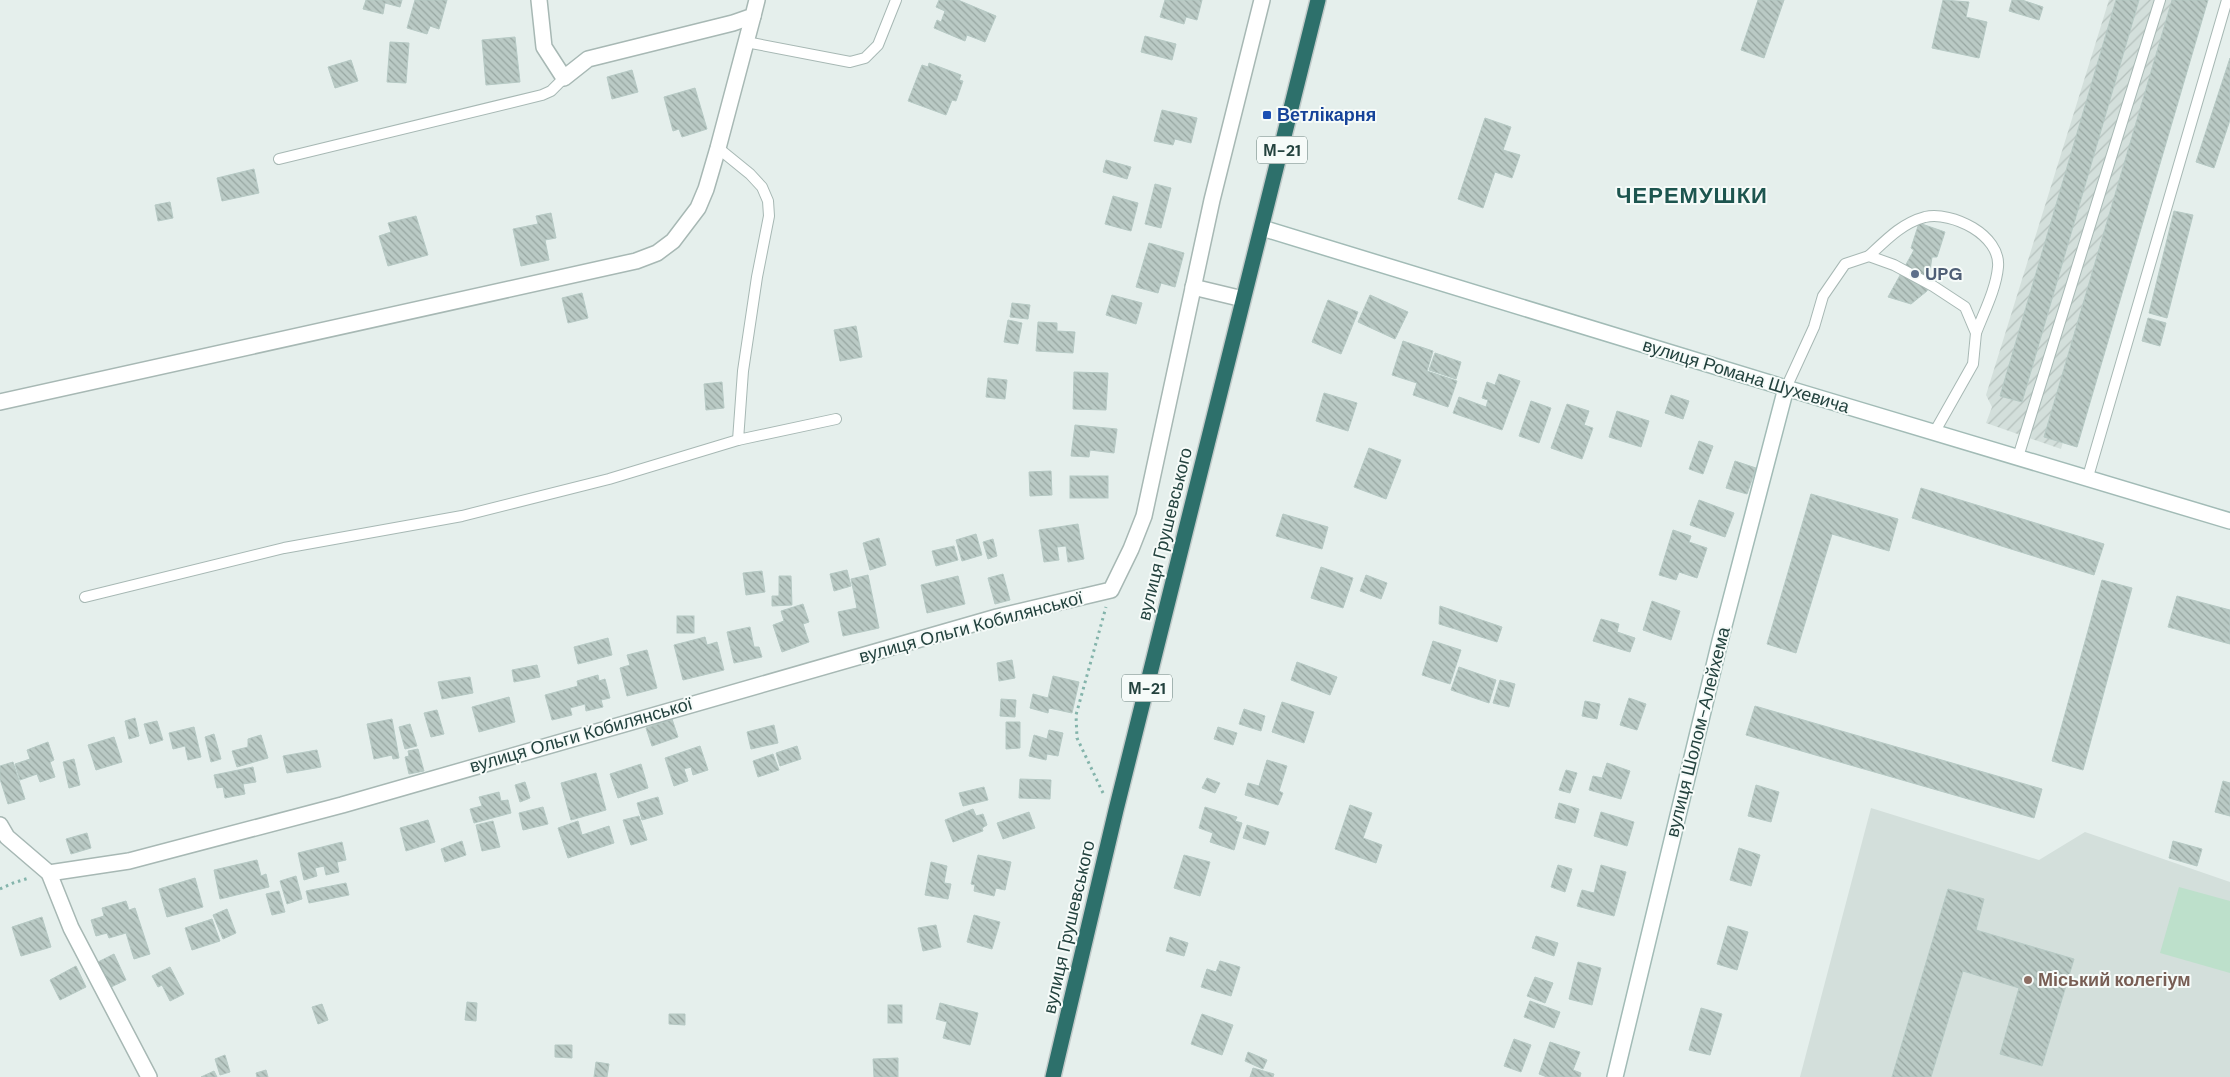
<svg xmlns="http://www.w3.org/2000/svg" width="2230" height="1077" font-family="'DM Sans',sans-serif">
  <style>
    .built { fill: #d3dfdb }
    .industrial { fill: url(#industrial-furrows) }
    .grass { fill: #bde0cb }
    .building { fill: url(#building-back-hatch); stroke: #b6c9c4 }
    .lines { fill: none; stroke-linecap: round; stroke-linejoin: round }
    .lane-casing { stroke: #a7b8b4; stroke-width: 12 }
    .street-casing { stroke: #a7b8b4; stroke-width: 18 }
    .secondary-casing { stroke: #a2bbb6; stroke-width: 18 }
    .highway-casing { stroke: #c1cac9; stroke-width: 18 }
    .path { stroke: #84b4ab; stroke-width: 3; stroke-dasharray: 2.5 4; stroke-linecap: butt }
    .lane { stroke: #fff; stroke-width: 10 }
    .street { stroke: #fff; stroke-width: 15 }
    .secondary { stroke: #fff; stroke-width: 15 }
    .highway { stroke: #2d706b; stroke-width: 15 }
    .transit-dot { fill: #1a4fb4; stroke: #f6fbf9; stroke-width: 2 }
    .service-dot { fill: #5c6f8a; stroke: #f6fbf9; stroke-width: 2 }
    .education-dot { fill: #8d6e63; stroke: #f6fbf9; stroke-width: 2 }
    .labels { text-anchor: middle; stroke-width: 4; stroke-linejoin: round; paint-order: stroke }
    .shield { fill: #f6fbf9; stroke: #627a76; stroke-width: 1 }
    .shield-label { font-size: 16px; font-weight: bold; fill: #23423e }
    .transit-label { font-size: 18px; font-weight: bold; fill: #164399; stroke: #f6fbf9; text-anchor: start }
    .service-label { font-size: 18px; font-weight: bold; fill: #4e5e75; stroke: #f6fbf9; text-anchor: start }
    .street-label { font-size: 18px; fill: #23423e; stroke: #f6fbf9 }
    .education-label { font-size: 18px; font-weight: bold; fill: #785e54; stroke: #f6fbf9; text-anchor: start }
    .district-label { font-size: 22px; font-weight: bold; letter-spacing: 1px; fill: #1d554f; stroke: #f6fbf9 }
  </style>
  <defs>
    <pattern id="industrial-furrows" width="10" height="10" patternUnits="userSpaceOnUse" patternTransform="scale(1.25)"><rect width="10" height="10" fill="#d3dfdb"/><path d="M-1 1l2-2M0 10L10 0M9 11l2-2" fill="none" stroke="#b5c1bd"/></pattern>
    <pattern id="building-back-hatch" width="6" height="6" patternUnits="userSpaceOnUse" patternTransform="scale(1.25)"><rect width="6" height="6" fill="#bacac5"/><path d="M-1 5l2 2M0 0l6 6M5-1l2 2" fill="none" stroke="#97a6a1"/></pattern>
  </defs>
  <rect width="100%" height="100%" fill="#e5efec"/>
  <path class="built" d="M1871,808L2039,860L2085,832L2230,882V1077H1800Z"/>
  <path class="industrial" d="M2109,0H2196L2061,449L1986,423L1992,407L1986,395Z"/>
  <path class="grass" d="M2179,887L2230,901V973L2160,953Z"/>
  <g class="building">
    <path d="M366,0H402L400,7L385,3L383,14L363,9Z"/>
    <path d="M415,0H447L439,29L430,26L427,34L407,28Z"/>
    <path d="M939,0H958L996,16L985,42L967,35L965,41L934,28L937,20L941,22L945,11L936,7Z"/>
    <path d="M1165,0H1202L1197,20L1186,17L1184,24L1160,17Z"/>
    <path d="M1758,0H1784L1764,58L1741,50Z"/>
    <path d="M1943,0L1969,2L1966,17L1987,22L1979,58L1932,48Z"/>
    <path d="M2012,0H2022L2043,7L2039,20L2009,11Z"/>
    <path d="M2116,0H2139L2022,402L2000,396Z"/>
    <path d="M2172,0H2208L2077,447L2044,437Z"/>
    <path d="M1145,36L1176,44L1172,60L1141,52Z"/>
    <path d="M515,37L520,82L486,85L482,40Z"/>
    <path d="M390,42L409,43L406,83L387,82Z"/>
    <path d="M2230,58V120L2214,168L2196,162Z"/>
    <path d="M351,60L358,81L335,88L328,67Z"/>
    <path d="M929,63L961,75L959,80L963,81L956,101L952,100L946,115L908,101L922,65L928,67Z"/>
    <path d="M632,70L638,92L612,99L607,77Z"/>
    <path d="M695,88L707,129L682,137L679,129L673,131L664,97Z"/>
    <path d="M1162,110L1197,118L1191,143L1175,139L1173,145L1154,141Z"/>
    <path d="M1485,118L1511,127L1503,150L1520,155L1512,178L1495,172L1483,208L1458,199Z"/>
    <path d="M1106,160L1131,167L1127,179L1103,172Z"/>
    <path d="M254,169L259,193L222,201L217,178Z"/>
    <path d="M1155,184L1171,188L1161,228L1145,224Z"/>
    <path d="M1113,196L1138,203L1131,231L1105,224Z"/>
    <path d="M170,202L173,218L158,221L155,205Z"/>
    <path d="M2174,211L2193,215L2167,318L2149,313Z"/>
    <path d="M551,213L556,238L545,240L549,260L521,266L513,229L538,224L536,216Z"/>
    <path d="M416,216L428,255L388,266L379,236L391,232L388,223Z"/>
    <path d="M1919,223L1945,232L1937,257H1932L1927,291L1911,304L1888,297L1914,250L1911,248Z"/>
    <path d="M1149,243L1184,253L1175,287L1161,283L1158,293L1136,287Z"/>
    <path d="M582,293L588,318L568,323L562,298Z"/>
    <path d="M1112,295L1142,303L1136,324L1106,315Z"/>
    <path d="M1370,295L1408,312L1395,339L1358,322Z"/>
    <path d="M1328,300L1358,312L1341,354L1312,342Z"/>
    <path d="M1012,303L1030,305L1028,319L1010,317Z"/>
    <path d="M2148,318L2166,323L2160,346L2142,341Z"/>
    <path d="M1008,320L1022,323L1018,344L1004,342Z"/>
    <path d="M1038,322L1057,323V331L1075,332L1073,353L1036,351Z"/>
    <path d="M856,326L862,357L840,361L834,330Z"/>
    <path d="M1403,341L1433,351L1427,371L1457,381L1448,407L1413,395L1417,383L1392,375Z"/>
    <path d="M1435,353L1461,362L1456,379L1429,370Z"/>
    <path d="M1074,372L1108,373L1106,410L1073,409Z"/>
    <path d="M1499,374L1520,381L1502,430L1453,413L1459,397L1486,407L1488,400L1482,398L1487,382L1495,385Z"/>
    <path d="M988,378L1007,380L1005,399L986,397Z"/>
    <path d="M722,382L724,408L706,410L704,384Z"/>
    <path d="M1324,393L1357,403L1348,431L1316,421Z"/>
    <path d="M1671,395L1689,401L1683,419L1665,413Z"/>
    <path d="M1531,401L1551,408L1539,443L1519,436Z"/>
    <path d="M1567,404L1589,411L1584,425L1593,428L1582,459L1551,448Z"/>
    <path d="M1617,411L1649,421L1641,447L1609,437Z"/>
    <path d="M1075,425L1117,429L1114,453L1090,450L1089,457L1071,456Z"/>
    <path d="M1699,441L1713,446L1703,474L1689,469Z"/>
    <path d="M1369,448L1401,460L1386,499L1354,487Z"/>
    <path d="M1735,461L1756,468L1747,494L1726,488Z"/>
    <path d="M1051,471L1052,495L1030,496L1029,472Z"/>
    <rect x="1070" y="476" width="38" height="22"/>
    <path d="M1921,488L2104,544L2094,575L1912,518Z"/>
    <path d="M1811,494L1898,519L1889,551L1832,534L1796,653L1767,644Z"/>
    <path d="M1699,500L1734,513L1725,537L1690,525Z"/>
    <path d="M1283,514L1328,527L1322,549L1276,536Z"/>
    <path d="M1078,524L1084,559L1068,562L1066,546L1057,547L1059,560L1044,562L1039,530Z"/>
    <path d="M1673,530L1691,536L1689,542L1707,548L1697,578L1679,572L1676,580L1659,575Z"/>
    <path d="M976,534L982,555L962,561L956,540Z"/>
    <path d="M879,538L886,565L870,570L863,543Z"/>
    <path d="M993,539L997,556L988,559L983,542Z"/>
    <path d="M954,546L958,560L936,566L932,551Z"/>
    <path d="M1321,567L1353,578L1343,608L1311,598Z"/>
    <path d="M847,570L851,586L834,591L830,574Z"/>
    <path d="M762,571L765,592L746,595L743,573Z"/>
    <path d="M1003,574L1010,600L995,604L988,578Z"/>
    <path d="M868,575L879,628L843,636L838,612L857,608L851,579Z"/>
    <path d="M1366,575L1387,583L1381,599L1360,591Z"/>
    <path d="M779,576H791L792,605L772,606V596H779Z"/>
    <path d="M958,576L965,604L927,613L921,585Z"/>
    <path d="M2102,580L2132,588L2083,770L2052,761Z"/>
    <path d="M2177,596L2230,610V644L2168,627Z"/>
    <path d="M1652,601L1680,611L1671,640L1643,630Z"/>
    <path d="M803,604L809,622L803,624L809,642L782,652L773,625L784,621L781,611Z"/>
    <path d="M1440,606L1502,627L1497,642L1439,624Z"/>
    <rect x="677" y="616" width="17" height="17"/>
    <path d="M1601,619L1619,624L1617,632L1635,638L1630,652L1593,641Z"/>
    <path d="M750,627L754,647H759L762,657L734,663L727,632Z"/>
    <path d="M705,637L707,645L717,642L724,670L683,680L674,645Z"/>
    <path d="M608,638L612,655L578,664L574,647Z"/>
    <path d="M1433,641L1461,650L1450,684L1422,675Z"/>
    <path d="M647,650L657,688L627,696L620,668L630,665L627,655Z"/>
    <path d="M1012,660L1015,678L999,681L997,663Z"/>
    <path d="M1297,662L1337,677L1330,695L1291,680Z"/>
    <path d="M537,665L540,677L514,682L512,670Z"/>
    <path d="M1459,667L1496,680L1489,703L1451,690Z"/>
    <path d="M598,675L599,681L605,679L610,698L601,700L603,707L586,711L585,704L570,708L572,715L552,720L545,695L578,686L577,681Z"/>
    <path d="M1053,676L1079,682L1072,713L1049,708L1048,713L1030,708L1033,694L1048,698Z"/>
    <path d="M470,677L473,693L442,699L438,682Z"/>
    <path d="M1500,680L1515,684L1509,707L1493,703Z"/>
    <path d="M509,697L515,722L479,732L472,707Z"/>
    <path d="M1629,698L1646,704L1637,730L1620,725Z"/>
    <path d="M1001,699L1016,700L1015,717L1000,716Z"/>
    <path d="M1585,701L1600,704L1597,719L1582,716Z"/>
    <path d="M1282,702L1314,712L1304,743L1272,732Z"/>
    <path d="M1755,706L2042,789L2034,818L1746,735Z"/>
    <path d="M1244,709L1265,716L1261,731L1239,724Z"/>
    <path d="M437,710L444,734L431,737L424,713Z"/>
    <path d="M135,718L139,736L129,739L125,721Z"/>
    <path d="M392,719L399,758L393,759L392,755L374,759L367,724Z"/>
    <path d="M672,719L678,737L652,746L646,728Z"/>
    <path d="M157,721L163,740L150,744L144,724Z"/>
    <path d="M1006,722H1020V748L1006,749Z"/>
    <path d="M410,724L417,746L405,749L399,727Z"/>
    <path d="M774,725L778,743L751,749L747,732Z"/>
    <path d="M194,727L201,757L188,760L185,746L173,749L169,733Z"/>
    <path d="M1218,727L1237,733L1233,745L1214,739Z"/>
    <path d="M1049,730L1063,733L1058,756L1047,754L1046,760L1029,756L1034,735L1047,739Z"/>
    <path d="M214,734L221,759L211,762L205,737Z"/>
    <path d="M261,735L268,758L237,767L232,751L248,747V739Z"/>
    <path d="M114,737L122,762L96,770L88,745Z"/>
    <path d="M48,742L54,760L50,762L55,777L40,782L37,774L20,780L15,764L30,759L27,750Z"/>
    <path d="M700,746L708,770L693,775L691,767L684,769L688,781L674,786L665,758Z"/>
    <path d="M797,746L801,759L780,766L776,753Z"/>
    <path d="M418,749L424,771L409,774L405,757L409,756L408,751Z"/>
    <path d="M317,750L321,767L287,773L283,756Z"/>
    <path d="M773,754L779,770L758,777L753,761Z"/>
    <path d="M74,759L80,785L69,788L63,762Z"/>
    <path d="M1267,760L1287,766L1279,791L1283,793L1278,805L1245,795L1248,783L1259,786Z"/>
    <path d="M13,762L25,799L8,804L0,779V766Z"/>
    <path d="M1607,763L1630,771L1621,799L1589,790L1593,776L1602,778Z"/>
    <path d="M641,764L648,788L618,798L610,774Z"/>
    <path d="M253,767L256,782L243,784L245,794L225,798L223,787L217,788L214,775Z"/>
    <path d="M1566,770L1577,773L1570,793L1559,790Z"/>
    <path d="M596,773L606,810L571,820L561,783Z"/>
    <path d="M1207,778L1220,783L1215,793L1202,788Z"/>
    <path d="M1020,779L1051,780L1050,799L1019,798Z"/>
    <path d="M2223,781L2230,783V816L2215,812Z"/>
    <path d="M525,782L530,798L520,802L515,785Z"/>
    <path d="M1756,785L1779,792L1771,822L1748,816Z"/>
    <path d="M984,787L988,800L963,806L959,793Z"/>
    <path d="M499,792L501,801L508,800L511,813L474,823L470,809L482,806L479,797Z"/>
    <path d="M658,797L663,814L642,820L637,803Z"/>
    <path d="M1559,803L1579,809L1575,823L1555,818Z"/>
    <path d="M1350,805L1372,813L1363,838L1382,845L1376,863L1335,849Z"/>
    <path d="M543,807L548,824L523,830L519,813Z"/>
    <path d="M1205,807L1237,817L1235,821L1242,823L1234,850L1210,842L1213,833L1199,828Z"/>
    <path d="M973,809L976,816L983,814L987,825L982,828L983,831L953,842L945,820Z"/>
    <path d="M1029,812L1035,828L1003,839L997,823Z"/>
    <path d="M1601,812L1634,822L1627,846L1594,836Z"/>
    <path d="M639,816L647,840L631,845L623,820Z"/>
    <path d="M428,820L435,842L406,851L400,828Z"/>
    <path d="M493,821L500,847L482,851L476,825Z"/>
    <path d="M578,821L582,835L609,826L614,843L568,858L558,828Z"/>
    <path d="M1247,825L1269,832L1265,845L1243,838Z"/>
    <path d="M87,833L91,848L71,854L66,839Z"/>
    <path d="M462,841L466,855L445,862L441,849Z"/>
    <path d="M2173,841L2202,849L2197,866L2169,858Z"/>
    <path d="M342,842L346,860L337,862L339,872L326,875L324,866L315,868L317,876L304,880L298,853Z"/>
    <path d="M1739,848L1760,855L1751,886L1730,880Z"/>
    <path d="M978,855L1011,862L1005,890L996,888L994,896L974,891L975,885L971,884Z"/>
    <path d="M1184,855L1210,862L1200,896L1174,888Z"/>
    <path d="M257,860L261,876L266,874L269,887L220,899L214,870Z"/>
    <path d="M931,862L947,866L944,883L951,884L948,899L925,895Z"/>
    <path d="M1558,865L1572,869L1565,892L1551,887Z"/>
    <path d="M1601,865L1626,872L1614,916L1577,906L1582,890L1594,893Z"/>
    <path d="M296,876L302,899L287,904L280,881Z"/>
    <path d="M195,878L203,907L167,917L159,889Z"/>
    <path d="M346,883L349,895L309,903L306,891Z"/>
    <path d="M1948,889L1984,899L1976,930L2074,959L2042,1066L2000,1054L2019,988L1963,971L1931,1077H1892Z"/>
    <path d="M279,891L285,912L272,915L266,894Z"/>
    <path d="M126,901L129,910L135,908L150,954L134,959L126,933L109,938L107,933L96,936L91,920L104,916L102,908Z"/>
    <path d="M227,909L236,933L223,939L213,915Z"/>
    <path d="M974,915L1000,922L992,949L967,942Z"/>
    <path d="M42,917L51,947L21,956L12,927Z"/>
    <path d="M212,919L220,941L192,950L185,928Z"/>
    <path d="M936,925L941,947L923,951L918,928Z"/>
    <path d="M1728,926L1748,932L1737,970L1717,964Z"/>
    <path d="M1536,936L1558,943L1554,956L1532,948Z"/>
    <path d="M1170,937L1188,943L1184,956L1166,951Z"/>
    <path d="M114,954L126,980L111,987L98,962Z"/>
    <path d="M1220,961L1240,967L1231,996L1201,987L1207,969L1216,972Z"/>
    <path d="M1578,962L1601,968L1592,1005L1569,999Z"/>
    <path d="M76,966L86,987L60,1000L50,980Z"/>
    <path d="M170,967L184,994L170,1001L162,985L158,987L152,976Z"/>
    <path d="M1535,977L1553,983L1545,1003L1527,996Z"/>
    <path d="M1530,1001L1560,1012L1554,1028L1524,1017Z"/>
    <path d="M467,1002L477,1003L476,1021L465,1020Z"/>
    <path d="M940,1003L978,1013L970,1045L943,1038L947,1022L936,1019Z"/>
    <path d="M322,1004L328,1020L318,1024L312,1007Z"/>
    <rect x="888" y="1005" width="14" height="18"/>
    <path d="M1701,1008L1722,1014L1710,1055L1689,1050Z"/>
    <path d="M669,1014H685V1025L669,1024Z"/>
    <path d="M1202,1014L1233,1025L1222,1055L1191,1044Z"/>
    <path d="M1514,1039L1531,1045L1521,1072L1504,1066Z"/>
    <path d="M1550,1042L1580,1052L1573,1070L1581,1073L1580,1077H1547L1539,1074Z"/>
    <path d="M555,1045H572V1058L555,1057Z"/>
    <path d="M1248,1052L1267,1060L1263,1069L1245,1061Z"/>
    <path d="M225,1055L230,1072L220,1075L215,1059Z"/>
    <path d="M898,1058V1077H874L873,1059Z"/>
    <path d="M596,1062L609,1064L607,1077H594Z"/>
    <path d="M1253,1068L1274,1074L1273,1077H1250Z"/>
    <path d="M266,1070L268,1077H257L256,1073Z"/>
    <path d="M214,1071L217,1077H201Z"/>
  </g>
  <g class="lines">
    <g class="lane-casing">
      <g id="lane">
        <path d="M746,42L850,62L865,58L878,45L896,0"/>
        <path d="M718,148L750,174L762,187L768,201L769,216L757,277L743,371L738,440L836,419"/>
        <path d="M279,159L542,95L551,91L564,78"/>
        <path d="M1869,256C1886,240 1902,223 1925,217C1952,211 2001,235 1998,267C1996,289 1984,312 1976,333"/>
        <path d="M1786,388L1814,327L1823,296L1845,264L1869,256L1894,265L1933,286L1965,307L1976,333L1973,364L1934,433"/>
        <path d="M2018,457L2160,0"/>
        <path d="M2087,480L2227,0"/>
        <path d="M85,597L284,548L462,516L609,479L738,440"/>
      </g>
    </g>
    <g class="street-casing">
      <g id="street">
        <path d="M539,0L544,47L564,78L588,59L733,23L753,16L757,0"/>
        <path d="M1193,287L1243,299"/>
        <path d="M0,402L636,261L657,253L673,241L698,208L706,189L718,148L753,16"/>
        <path d="M0,825L7,837L49,873L71,928L149,1077"/>
        <path d="M49,873L129,861L342,805L997,617L1111,590L1131,549L1144,516L1212,200L1262,0"/>
      </g>
    </g>
    <g class="secondary-casing">
      <g id="secondary">
        <path d="M1262,228L1786,388L2230,521"/>
        <path d="M1615,1077L1720,641L1786,388"/>
      </g>
    </g>
    <g class="highway-casing">
      <path id="highway" d="M1053,1077L1116,810L1318,0"/>
    </g>
    <g class="path">
      <path d="M1103,793L1077,738L1076,715L1106,607"/>
      <path d="M0,889L13,883L29,878"/>
    </g>
    <use href="#lane" class="lane"/>
    <use href="#street" class="street"/>
    <use href="#secondary" class="secondary"/>
    <use href="#highway" class="highway"/>
  </g>
  <rect class="transit-dot" x="1262" y="110" width="10" height="10" rx="2.5"/>
  <circle class="service-dot" cx="1915" cy="274" r="5"/>
  <circle class="education-dot" cx="2028" cy="980" r="5"/>
  <g class="labels">
    <g class="shield">
      <rect x="1257" y="136.5" width="50" height="27" rx="4"/>
      <rect x="1122" y="674.5" width="50" height="27" rx="4"/>
    </g>
    <g class="shield-label">
      <text x="1282" y="156">М-21</text>
      <text x="1147" y="694">М-21</text>
    </g>
    <g class="transit-label">
      <text x="1277" y="121">Ветлікарня</text>
    </g>
    <g class="service-label">
      <text x="1925" y="280">UPG</text>
    </g>
    <g class="street-label">
      <text transform="translate(1746 376) rotate(17)" y="6">вулиця Романа Шухевича</text>
      <text transform="translate(1165 534) rotate(-76)" y="6">вулиця Грушевського</text>
      <text transform="translate(971 627) rotate(-15)" y="6">вулиця Ольги Кобилянської</text>
      <text transform="translate(1698 732) rotate(-76)" y="6">вулиця Шолом-Алейхема</text>
      <text transform="translate(581 735) rotate(-16)" y="6">вулиця Ольги Кобилянської</text>
      <text transform="translate(1069 927) rotate(-77)" y="6">вулиця Грушевського</text>
    </g>
    <g class="education-label">
      <text x="2038" y="986">Міський колегіум</text>
    </g>
    <g class="district-label">
      <text x="1692" y="203">ЧЕРЕМУШКИ</text>
    </g>
  </g>
</svg>
